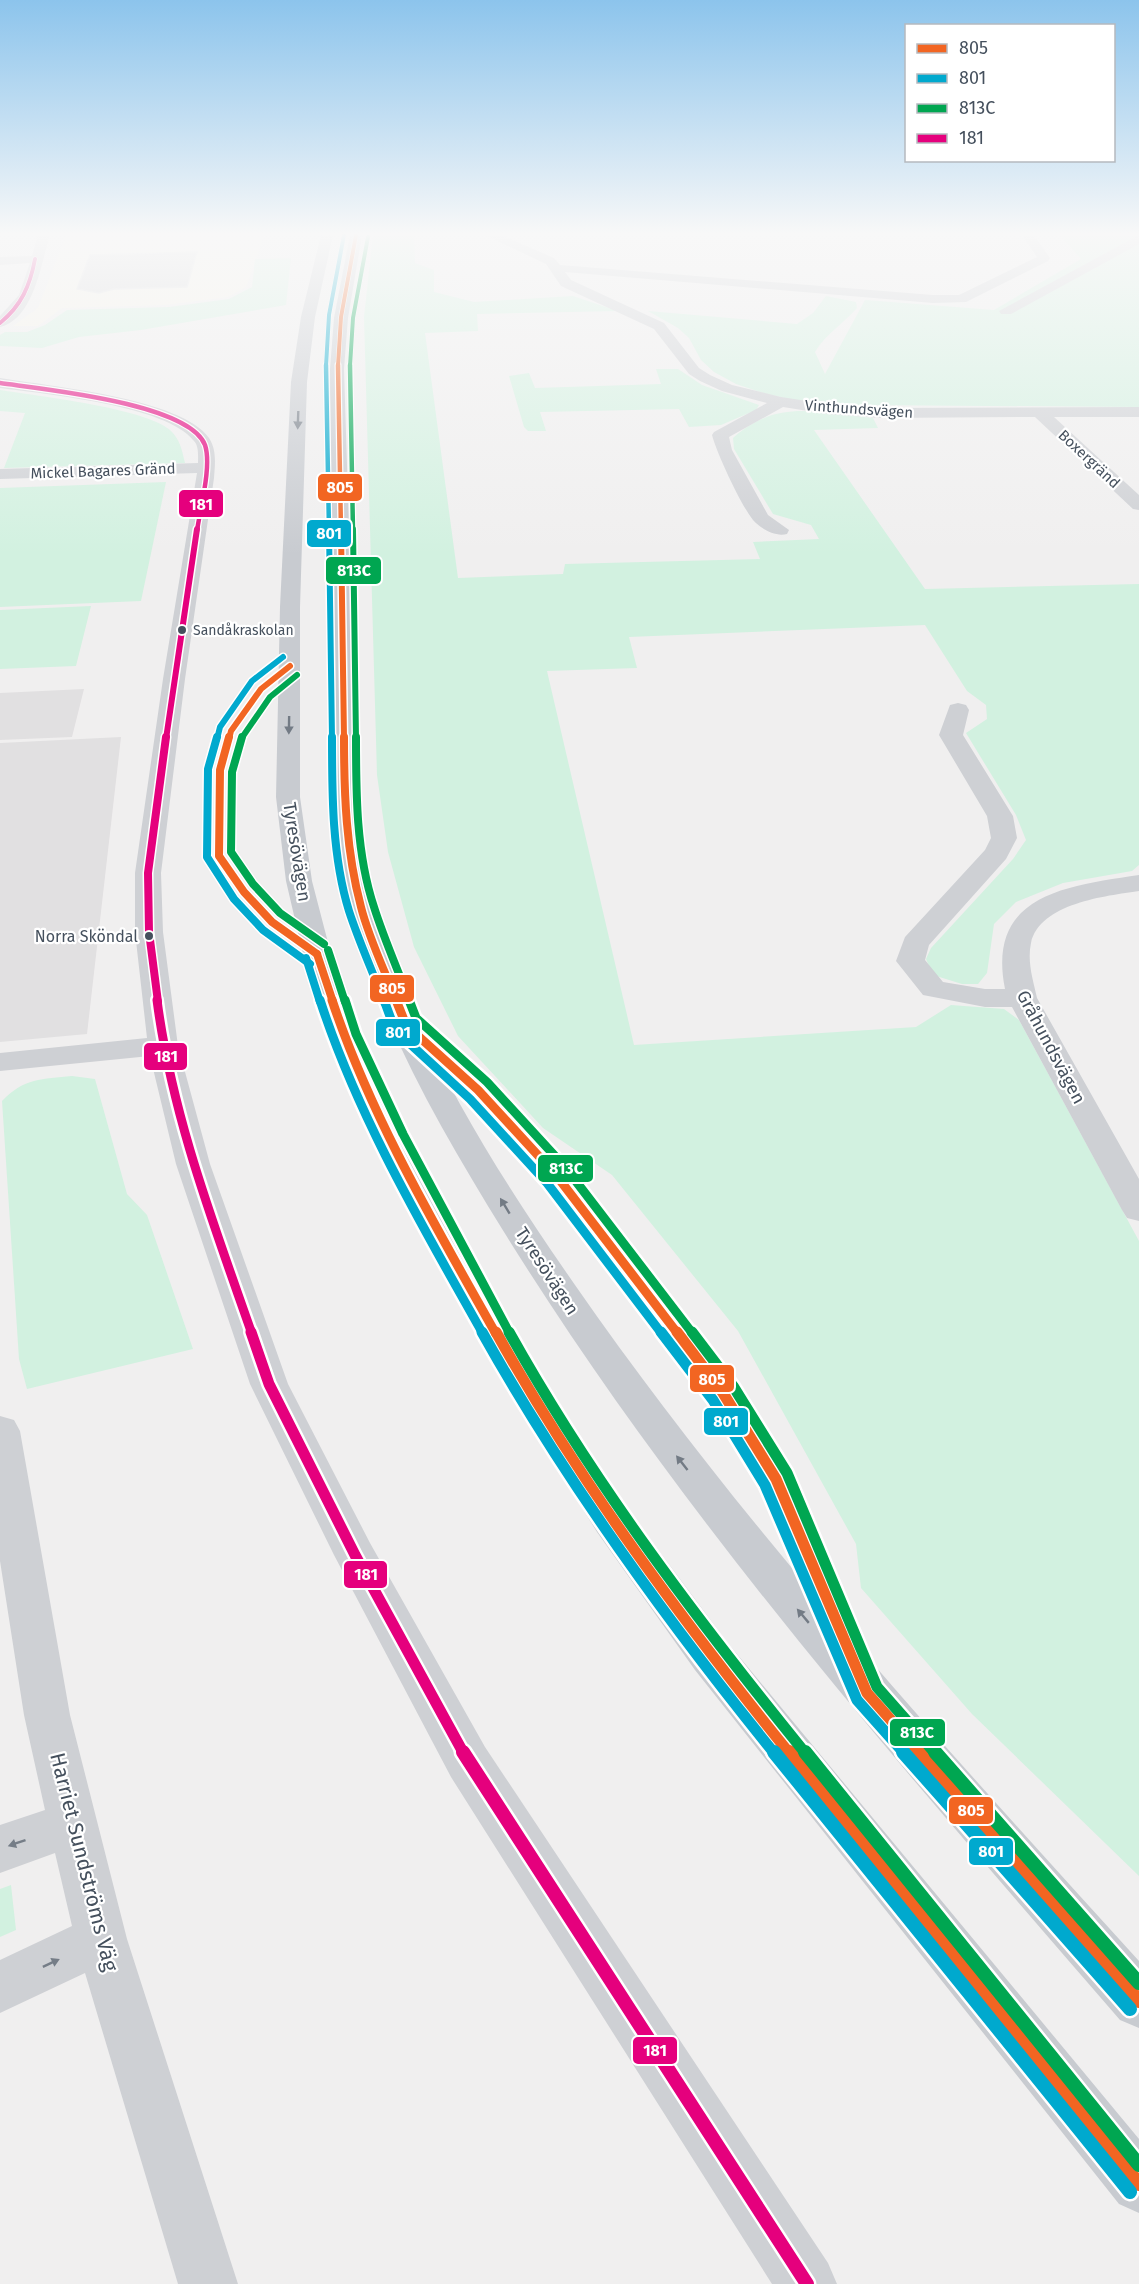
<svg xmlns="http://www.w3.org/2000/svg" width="1139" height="2284" font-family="'Fira Sans',sans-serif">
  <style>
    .commercial { fill: #f7f4ea }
    .education { fill: #e1e0e1 }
    .green { fill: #d2f1e0 }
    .building { fill: #d7d7d9; stroke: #e1e1e2; stroke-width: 1.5 }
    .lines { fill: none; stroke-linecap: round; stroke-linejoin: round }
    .minor { fill: #ced0d4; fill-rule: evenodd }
    .major { fill: #c8cbd0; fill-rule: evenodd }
    .bus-1-far6-casing { stroke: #fff; stroke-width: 5 }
    .bus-1-far5-casing { stroke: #fff; stroke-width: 7 }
    .bus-1-far4-casing { stroke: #fff; stroke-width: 9 }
    .bus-1-far3-casing { stroke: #fff; stroke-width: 11 }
    .bus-1-far2-casing { stroke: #fff; stroke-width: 14 }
    .bus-1-far1-casing { stroke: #fff; stroke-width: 16 }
    .bus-1-casing { stroke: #fff; stroke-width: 19 }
    .bus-2-far6-casing { stroke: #fff; stroke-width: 5 }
    .bus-2-far5-casing { stroke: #fff; stroke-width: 7 }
    .bus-2-far4-casing { stroke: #fff; stroke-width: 9 }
    .bus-2-far3-casing { stroke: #fff; stroke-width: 11 }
    .bus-2-far2-casing { stroke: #fff; stroke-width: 14 }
    .bus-2-far1-casing { stroke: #fff; stroke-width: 16 }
    .bus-2-casing { stroke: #fff; stroke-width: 19 }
    .bus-3-far6-casing { stroke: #fff; stroke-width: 5 }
    .bus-3-far5-casing { stroke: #fff; stroke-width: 7 }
    .bus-3-far4-casing { stroke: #fff; stroke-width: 9 }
    .bus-3-far3-casing { stroke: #fff; stroke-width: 11 }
    .bus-3-far2-casing { stroke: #fff; stroke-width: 14 }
    .bus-3-far1-casing { stroke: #fff; stroke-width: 16 }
    .bus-3-casing { stroke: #fff; stroke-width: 19 }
    .bus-4-far6-casing { stroke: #fff; stroke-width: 5 }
    .bus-4-far5-casing { stroke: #fff; stroke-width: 7 }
    .bus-4-far4-casing { stroke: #fff; stroke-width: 9 }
    .bus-4-far3-casing { stroke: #fff; stroke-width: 11 }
    .bus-4-far2-casing { stroke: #fff; stroke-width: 14 }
    .bus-4-far1-casing { stroke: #fff; stroke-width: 16 }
    .bus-4-casing { stroke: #fff; stroke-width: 19 }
    .bus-1-far6 { stroke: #f26522; stroke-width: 4 }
    .bus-1-far5 { stroke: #f26522; stroke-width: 4.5 }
    .bus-1-far4 { stroke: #f26522; stroke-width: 6 }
    .bus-1-far3 { stroke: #f26522; stroke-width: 8 }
    .bus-1-far2 { stroke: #f26522; stroke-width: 9 }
    .bus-1-far1 { stroke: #f26522; stroke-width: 11 }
    .bus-1 { stroke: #f26522; stroke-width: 14 }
    .bus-2-far6 { stroke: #00a9ce; stroke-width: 4 }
    .bus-2-far5 { stroke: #00a9ce; stroke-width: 4.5 }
    .bus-2-far4 { stroke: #00a9ce; stroke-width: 6 }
    .bus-2-far3 { stroke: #00a9ce; stroke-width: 8 }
    .bus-2-far2 { stroke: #00a9ce; stroke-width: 9 }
    .bus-2-far1 { stroke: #00a9ce; stroke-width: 11 }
    .bus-2 { stroke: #00a9ce; stroke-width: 14 }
    .bus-3-far6 { stroke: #00a651; stroke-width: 4 }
    .bus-3-far5 { stroke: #00a651; stroke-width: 4.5 }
    .bus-3-far4 { stroke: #00a651; stroke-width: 6 }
    .bus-3-far3 { stroke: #00a651; stroke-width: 8 }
    .bus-3-far2 { stroke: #00a651; stroke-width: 9 }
    .bus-3-far1 { stroke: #00a651; stroke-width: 11 }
    .bus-3 { stroke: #00a651; stroke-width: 14 }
    .bus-4-far6 { stroke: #e5007d; stroke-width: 4 }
    .bus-4-far5 { stroke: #e5007d; stroke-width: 4.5 }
    .bus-4-far4 { stroke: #e5007d; stroke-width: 6 }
    .bus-4-far3 { stroke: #e5007d; stroke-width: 8 }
    .bus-4-far2 { stroke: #e5007d; stroke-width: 9 }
    .bus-4-far1 { stroke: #e5007d; stroke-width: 11 }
    .bus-4 { stroke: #e5007d; stroke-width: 14 }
    .oneway { fill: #737b85 }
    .oneway2 { fill: #757d87 }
    .bus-dot { fill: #45505d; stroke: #fff; stroke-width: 2 }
    .labels { text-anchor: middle; stroke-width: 4.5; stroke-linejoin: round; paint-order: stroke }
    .far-bus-label { font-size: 14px; fill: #45505d; stroke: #fff; text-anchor: start }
    .far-street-label { font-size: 15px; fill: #45505d; stroke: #fff }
    .bus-label { font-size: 16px; fill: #45505d; stroke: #fff; text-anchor: end }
    .street-label { font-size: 18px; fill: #45505d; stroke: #fff }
    .near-street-label { font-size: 21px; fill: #45505d; stroke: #fff }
    .line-badge { stroke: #fff; stroke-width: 2 }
    .badge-label { font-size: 16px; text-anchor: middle; font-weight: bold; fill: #fff }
  </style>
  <rect width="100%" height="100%" fill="#f0efef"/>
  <path class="commercial" d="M66,235H265L246,287L228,297L165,305L62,308L38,326H13L38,308Z"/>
  <g class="education">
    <path d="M84,689L72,737L0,740V693Z"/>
    <path d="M121,737L87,1034L0,1042V743Z"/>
  </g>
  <g class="green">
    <path d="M373,235H414L415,263L434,270V292L474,302L573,296L618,311L477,314L478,331L425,333L458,578L563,574L565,564L760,559L753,542L819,539L811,525L773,514L734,449L733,438C779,397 819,414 873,418L878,428L814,430L925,589L1139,584V865L1132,871L1063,883L1016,902L994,924L987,973L978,984H962L933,975L926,959L931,948L1013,859L1026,840L1016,815L966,733L987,719L986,705L967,691L925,625L629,637L637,668L547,671L634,1045L916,1027L951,1005L1004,1009L1019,1020L1139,1241V1876L972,1714L861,1588L856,1544L738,1331L612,1175L543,1128L458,1036L414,947L388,852L377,775L364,317Z"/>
    <path d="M1060,235H1139V407L859,405L798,401L763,393L736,384L714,372L701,360L689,338L678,328L648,311L797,324L813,313L826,296L856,302L857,308C844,323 825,335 815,352L825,374L865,300L994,310L1081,259Z"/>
    <path d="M291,258L286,305L141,330L79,337L42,348L0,346V335L5,332H27L45,325L67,310L169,307L229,299L252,287L255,259Z"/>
    <path d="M656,369H678L702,385L759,405L756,410L721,425L689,427L679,409L540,412L546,431H528L524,427L509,376L529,373L535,388L661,384Z"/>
    <path d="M0,390C37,396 145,408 170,430C180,439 182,450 185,463L4,468L25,413L0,411Z"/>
    <path d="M166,482L141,601L0,607V488Z"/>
    <path d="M91,606L76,666L0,669V610Z"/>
    <path d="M72,1076L95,1079L127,1194L147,1215L193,1349L27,1389L19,1359L2,1101C24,1078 42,1079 72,1076Z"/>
    <path d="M11,1885L16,1930L0,1937V1889Z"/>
  </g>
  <path class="building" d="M197,252L187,287L114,289L99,293L77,289L90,255Z"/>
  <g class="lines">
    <g class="minor">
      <path d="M38,235H50C41,263 34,319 0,327V316L19,295L30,263L0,265V257L32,256Z"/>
      <path d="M485,235H501L554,258L560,265L933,295H959L1037,257L1022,235H1034L1050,258L1048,261L966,302L933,303L565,272L571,280L664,323L699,368L710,375L732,385L781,397L827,404L880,408L1139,407V417H1054L1139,495V510L1133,509L1035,417L880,418L827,414L783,407L729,437L732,450L768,515L789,530L787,534C775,537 761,529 753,520C741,505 717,454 712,435L714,432L767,403L722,391L700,381L689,374L654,329L561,286L546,264Z"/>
      <path d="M1139,235V244L1011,314H1001L999,311Z"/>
      <path d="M0,378C47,386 182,398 209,438C217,450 215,465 214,478L185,679L161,873L163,932L178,1046L210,1164L288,1384L370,1543L485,1747L828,2263L837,2284H772L451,1777L334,1555L250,1384L176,1164L150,1056L0,1071V1053L147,1038L135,932V873L163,679L197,473L0,479V469L198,463C198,456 199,446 194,441C167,405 44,394 0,388Z"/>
      <path d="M958,703L966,705L969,710L963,735L1013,816L1017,838L1006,859L929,945L925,960L943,982L985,989H1005C986,894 1067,886 1139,875V891C1106,896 1040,903 1031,943C1027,962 1033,980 1037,998L1139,1179V1221L1127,1218L1122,1210L1012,1007H985L923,995L896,961L905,937L985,850L991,838L987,816L939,735L950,705Z"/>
      <path d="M0,1416L14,1420L20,1431L70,1715L127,1939L238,2284H178L85,1973L0,2013V1960L72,1926L55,1853L0,1873V1825L45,1810L24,1715L0,1561Z"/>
    </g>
    <g class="major">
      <path d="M321,235H333L315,317L307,382L300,607V797L312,881L331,954L360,1038L408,1139L464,1244L534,1366L627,1508L727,1642L1139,2139V2213L1119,2204L695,1670L597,1532L506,1386L428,1244L376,1139L330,1038L303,954L286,881L276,797L280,607L291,382L301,317Z"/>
      <path d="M350,235H362L348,318L344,369L358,816C378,986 479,1147 575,1285C743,1527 942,1744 1139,1961V2028L1120,2020C902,1768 680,1516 504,1232C425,1104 347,968 333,816L330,369L334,318Z"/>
    </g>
    <g class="bus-1-far6-casing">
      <path id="bus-1-far6" d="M338,366L341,317L356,235"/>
    </g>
    <g class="bus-1-far5-casing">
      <path id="bus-1-far5" d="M338,365L341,531"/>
    </g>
    <g class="bus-1-far4-casing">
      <g id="bus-1-far4">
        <path d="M341,529L344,739"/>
        <path d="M229,739L231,731L261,689L290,666"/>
      </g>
    </g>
    <g class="bus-1-far3-casing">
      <g id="bus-1-far3">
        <path d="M229,737L220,770L219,856L244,892L272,922L317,954"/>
        <path d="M344,737C344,794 346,851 361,907C369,939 385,971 397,1002"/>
        <path d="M317,954L333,1002"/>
      </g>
    </g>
    <g class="bus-1-far2-casing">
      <g id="bus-1-far2">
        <path d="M332,1000C371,1117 436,1227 496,1334"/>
        <path d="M396,1000L406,1025L478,1090L556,1175L678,1334"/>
      </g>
    </g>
    <g class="bus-1-far1-casing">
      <g id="bus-1-far1">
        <path d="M496,1332C580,1483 682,1620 790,1754"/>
        <path d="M677,1332L723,1393L776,1479L867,1693L921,1754"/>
      </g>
    </g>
    <g class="bus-1-casing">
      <g id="bus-1">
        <path d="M789,1752L1139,2184"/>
        <path d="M919,1752L1139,2001"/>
      </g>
    </g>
    <g class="bus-2-far6-casing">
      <path id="bus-2-far6" d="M326,366L329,315L344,235"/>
    </g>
    <g class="bus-2-far5-casing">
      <path id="bus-2-far5" d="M326,365L329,531"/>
    </g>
    <g class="bus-2-far4-casing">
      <g id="bus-2-far4">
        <path d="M329,529L332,739"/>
        <path d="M217,739L220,727L252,681L283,657"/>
      </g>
    </g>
    <g class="bus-2-far3-casing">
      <g id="bus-2-far3">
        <path d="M217,737L208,769L207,857L234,899L263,930L310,964"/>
        <path d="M332,737C332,795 332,856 349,911C359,942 373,972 384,1002"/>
        <path d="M306,958L320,1002"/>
      </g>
    </g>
    <g class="bus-2-far2-casing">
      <g id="bus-2-far2">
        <path d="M320,1000C358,1117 423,1227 483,1334"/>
        <path d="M384,1000L395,1030L470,1099L547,1183L662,1334"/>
      </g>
    </g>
    <g class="bus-2-far1-casing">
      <g id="bus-2-far1">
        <path d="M482,1332C566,1482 667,1621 775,1754"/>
        <path d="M661,1332L713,1400L765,1485L857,1700L905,1754"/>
      </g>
    </g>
    <g class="bus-2-casing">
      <g id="bus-2">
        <path d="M774,1752L1130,2192"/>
        <path d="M903,1752L1130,2009"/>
      </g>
    </g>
    <g class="bus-3-far6-casing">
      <path id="bus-3-far6" d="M350,366L353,318L368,237"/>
    </g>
    <g class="bus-3-far5-casing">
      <path id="bus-3-far5" d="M350,365L353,531"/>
    </g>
    <g class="bus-3-far4-casing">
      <g id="bus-3-far4">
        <path d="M353,529L356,739"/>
        <path d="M241,739L270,697L297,675"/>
      </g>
    </g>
    <g class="bus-3-far3-casing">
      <g id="bus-3-far3">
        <path d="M242,737L232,772L231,852L253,884L280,913L324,944"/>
        <path d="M356,737C356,793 356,853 374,907C384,939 398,970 410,1002"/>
        <path d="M328,950L345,1002"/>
      </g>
    </g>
    <g class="bus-3-far2-casing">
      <g id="bus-3-far2">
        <path d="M345,1000L356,1034L403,1134L510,1334"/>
        <path d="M409,1000L416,1018L487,1082L565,1167L693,1334"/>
      </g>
    </g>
    <g class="bus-3-far1-casing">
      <g id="bus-3-far1">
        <path d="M509,1332C593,1483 698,1621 806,1754"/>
        <path d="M692,1332L733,1386L787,1473L877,1687L936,1754"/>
      </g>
    </g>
    <g class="bus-3-casing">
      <g id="bus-3">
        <path d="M805,1752L1139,2165"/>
        <path d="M935,1752L1139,1983"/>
      </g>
    </g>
    <g class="bus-4-far6-casing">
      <path id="bus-4-far6" d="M0,323C21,306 30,286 35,259"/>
    </g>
    <g class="bus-4-far5-casing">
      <path id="bus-4-far5" d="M0,383C41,389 189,403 205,445C212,466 200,509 197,531"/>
    </g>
    <g class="bus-4-far4-casing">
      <path id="bus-4-far4" d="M166,739L197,529"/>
    </g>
    <g class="bus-4-far3-casing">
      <path id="bus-4-far3" d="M158,1002L149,932L148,873L166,737"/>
    </g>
    <g class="bus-4-far2-casing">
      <path id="bus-4-far2" d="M157,1000C172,1116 214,1225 252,1334"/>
    </g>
    <g class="bus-4-far1-casing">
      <path id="bus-4-far1" d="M251,1332L269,1384L355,1555L464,1754"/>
    </g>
    <g class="bus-4-casing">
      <path id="bus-4" d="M463,1752L807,2284"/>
    </g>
    <use href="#bus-1-far6" class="bus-1-far6"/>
    <use href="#bus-1-far5" class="bus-1-far5"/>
    <use href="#bus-1-far4" class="bus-1-far4"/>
    <use href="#bus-1-far3" class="bus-1-far3"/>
    <use href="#bus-1-far2" class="bus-1-far2"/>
    <use href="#bus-1-far1" class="bus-1-far1"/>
    <use href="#bus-1" class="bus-1"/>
    <use href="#bus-2-far6" class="bus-2-far6"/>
    <use href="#bus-2-far5" class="bus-2-far5"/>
    <use href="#bus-2-far4" class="bus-2-far4"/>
    <use href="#bus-2-far3" class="bus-2-far3"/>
    <use href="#bus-2-far2" class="bus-2-far2"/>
    <use href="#bus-2-far1" class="bus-2-far1"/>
    <use href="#bus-2" class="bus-2"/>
    <use href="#bus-3-far6" class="bus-3-far6"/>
    <use href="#bus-3-far5" class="bus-3-far5"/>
    <use href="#bus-3-far4" class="bus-3-far4"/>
    <use href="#bus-3-far3" class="bus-3-far3"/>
    <use href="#bus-3-far2" class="bus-3-far2"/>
    <use href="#bus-3-far1" class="bus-3-far1"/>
    <use href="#bus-3" class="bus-3"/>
    <use href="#bus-4-far6" class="bus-4-far6"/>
    <use href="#bus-4-far5" class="bus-4-far5"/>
    <use href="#bus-4-far4" class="bus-4-far4"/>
    <use href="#bus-4-far3" class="bus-4-far3"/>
    <use href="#bus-4-far2" class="bus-4-far2"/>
    <use href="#bus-4-far1" class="bus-4-far1"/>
    <use href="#bus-4" class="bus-4"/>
  </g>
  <defs><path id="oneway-solid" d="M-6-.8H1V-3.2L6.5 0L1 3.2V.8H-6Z" transform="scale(1.5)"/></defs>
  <g class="oneway">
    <use href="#oneway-solid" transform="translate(298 420) rotate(92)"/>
    <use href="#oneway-solid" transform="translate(289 725) rotate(91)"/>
    <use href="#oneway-solid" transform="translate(505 1206) rotate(-121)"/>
    <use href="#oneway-solid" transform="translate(682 1463) rotate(-128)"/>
    <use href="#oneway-solid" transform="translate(803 1616) rotate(-130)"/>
  </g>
  <g class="oneway2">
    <use href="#oneway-solid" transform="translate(17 1843) rotate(161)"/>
    <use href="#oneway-solid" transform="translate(51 1963) rotate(-25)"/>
  </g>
  <linearGradient id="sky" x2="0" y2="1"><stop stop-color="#8cc4ec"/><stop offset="0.42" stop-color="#f8f8f8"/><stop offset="1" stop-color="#f8f8f8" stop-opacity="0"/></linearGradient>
  <rect width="1139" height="555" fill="url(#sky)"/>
  <g class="bus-dot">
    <circle cx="182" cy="630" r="5"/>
    <circle cx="149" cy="936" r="5"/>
  </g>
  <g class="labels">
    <g class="far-bus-label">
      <text x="193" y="635">Sandåkraskolan</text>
    </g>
    <g class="far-street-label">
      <text transform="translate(859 409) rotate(4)" y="5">Vinthundsvägen</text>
      <text transform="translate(1089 459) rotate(43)" y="5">Boxergränd</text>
      <text transform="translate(103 471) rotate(-2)" y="5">Mickel Bagares Gränd</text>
    </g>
    <g class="bus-label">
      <text x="138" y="942">Norra Sköndal</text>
    </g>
    <g class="street-label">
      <text transform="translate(297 852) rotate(81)" y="6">Tyresövägen</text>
      <text transform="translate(1051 1047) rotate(62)" y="6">Gråhundsvägen</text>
      <text transform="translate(547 1271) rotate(57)" y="6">Tyresövägen</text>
    </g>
    <g class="near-street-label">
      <text transform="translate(84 1862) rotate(76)" y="7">Harriet Sundströms Väg</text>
    </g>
  </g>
  <g class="line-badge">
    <rect x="317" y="473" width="46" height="29" rx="6" fill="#f26522"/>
    <rect x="178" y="489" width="46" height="29" rx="6" fill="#e5007d"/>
    <rect x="306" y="519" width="46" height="29" rx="6" fill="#00a9ce"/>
    <rect x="325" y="556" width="57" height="29" rx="6" fill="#00a651"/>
    <rect x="369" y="974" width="46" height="29" rx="6" fill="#f26522"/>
    <rect x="375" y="1018" width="46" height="29" rx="6" fill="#00a9ce"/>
    <rect x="143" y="1042" width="45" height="29" rx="6" fill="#e5007d"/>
    <rect x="537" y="1154" width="57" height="29" rx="6" fill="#00a651"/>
    <rect x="689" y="1364" width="46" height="29" rx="6" fill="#f26522"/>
    <rect x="703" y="1407" width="46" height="29" rx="6" fill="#00a9ce"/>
    <rect x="343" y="1560" width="45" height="29" rx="6" fill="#e5007d"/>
    <rect x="889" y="1718" width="57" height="29" rx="6" fill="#00a651"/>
    <rect x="948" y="1796" width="46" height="29" rx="6" fill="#f26522"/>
    <rect x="968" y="1837" width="46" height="29" rx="6" fill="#00a9ce"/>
    <rect x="632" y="2036" width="46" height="29" rx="6" fill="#e5007d"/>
  </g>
  <g class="badge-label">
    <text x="340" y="493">805</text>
    <text x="201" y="510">181</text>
    <text x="329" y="539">801</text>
    <text x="354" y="576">813C</text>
    <text x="392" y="994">805</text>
    <text x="398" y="1038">801</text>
    <text x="166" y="1062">181</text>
    <text x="566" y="1174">813C</text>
    <text x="712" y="1385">805</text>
    <text x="726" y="1427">801</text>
    <text x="366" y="1580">181</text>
    <text x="917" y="1738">813C</text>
    <text x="971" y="1816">805</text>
    <text x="991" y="1857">801</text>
    <text x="655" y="2056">181</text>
  </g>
  <rect x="905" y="24" width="210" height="138" fill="#ffffff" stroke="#b5b9be" stroke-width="1.5"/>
  <rect x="917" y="44" width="30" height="9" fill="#f26522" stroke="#b5b9be" stroke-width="1.5"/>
  <text x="959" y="54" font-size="18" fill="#45505d">805</text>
  <rect x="917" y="74" width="30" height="9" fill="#00a9ce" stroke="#b5b9be" stroke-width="1.5"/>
  <text x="959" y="84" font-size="18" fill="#45505d">801</text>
  <rect x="917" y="104" width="30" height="9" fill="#00a651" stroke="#b5b9be" stroke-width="1.5"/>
  <text x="959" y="114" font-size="18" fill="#45505d">813C</text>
  <rect x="917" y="134" width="30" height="9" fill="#e5007d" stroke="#b5b9be" stroke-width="1.5"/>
  <text x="959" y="144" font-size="18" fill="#45505d">181</text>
</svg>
